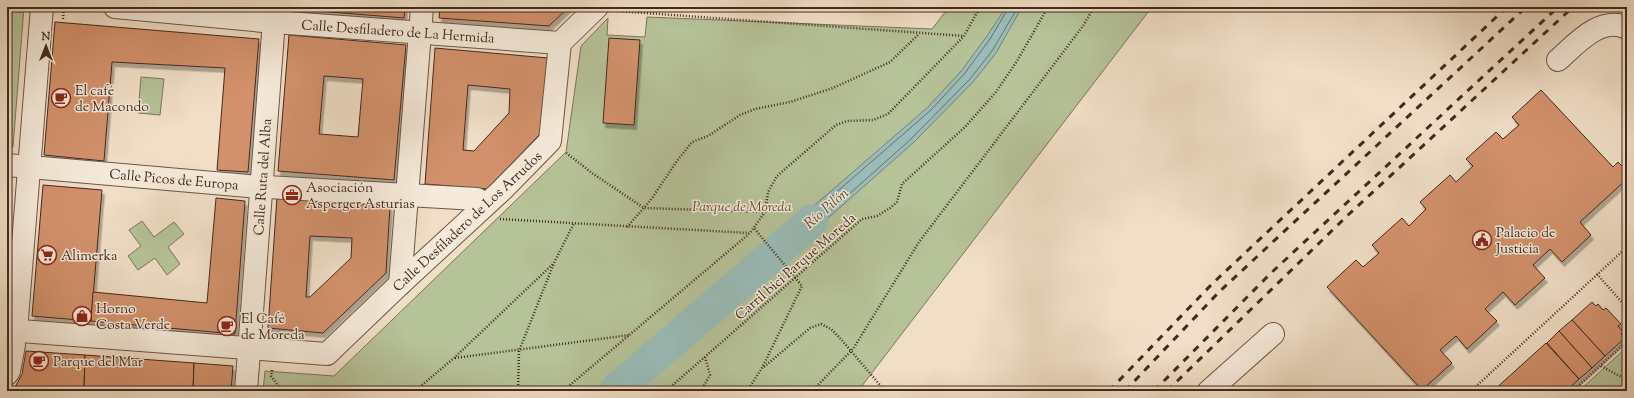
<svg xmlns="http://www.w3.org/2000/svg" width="1634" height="398" font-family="'Sorts Mill Goudy',serif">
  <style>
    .green { fill: #b6c298; stroke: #7c765a }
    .water { fill: #9abcb8; stroke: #77817a }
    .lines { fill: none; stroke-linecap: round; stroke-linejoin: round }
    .shore { stroke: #6e726a; stroke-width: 1 }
    .river { stroke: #9abcb8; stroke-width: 33 }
    .building { fill: #d2916c; stroke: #43291d; fill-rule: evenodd; filter: url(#shadow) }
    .minor-casing { stroke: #6e5647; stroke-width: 24 }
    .path { stroke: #43291d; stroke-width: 2.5; stroke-dasharray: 1 2; stroke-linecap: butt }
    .minor { stroke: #f5eada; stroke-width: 22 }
    .rail { stroke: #43291d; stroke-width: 3; stroke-dasharray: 7 7; stroke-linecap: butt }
    .path-bridge { stroke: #43291d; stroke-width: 2.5; stroke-dasharray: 1 2; stroke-linecap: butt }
    .labels { text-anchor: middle; stroke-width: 3; stroke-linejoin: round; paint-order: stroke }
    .street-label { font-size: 14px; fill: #43291d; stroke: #f5eada }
    .poi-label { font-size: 14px; fill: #43291d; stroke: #f5eada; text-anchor: start }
    .park-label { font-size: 14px; font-style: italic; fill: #604f3c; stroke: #f5eada }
    .water-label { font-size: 15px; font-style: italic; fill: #594e44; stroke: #f5eada }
  </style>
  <defs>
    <filter id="shadow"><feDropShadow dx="2.5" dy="4.5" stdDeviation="0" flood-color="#0004"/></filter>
  </defs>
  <rect width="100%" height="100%" fill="#f0dec6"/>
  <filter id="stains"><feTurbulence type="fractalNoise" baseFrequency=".005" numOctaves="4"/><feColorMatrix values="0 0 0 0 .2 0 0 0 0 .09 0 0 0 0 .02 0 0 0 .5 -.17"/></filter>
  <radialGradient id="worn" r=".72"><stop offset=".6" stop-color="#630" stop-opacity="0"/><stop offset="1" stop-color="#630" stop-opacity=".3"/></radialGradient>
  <g class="green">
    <path d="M7,7H24L13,147H7Z"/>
    <path d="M946,7H1152L858,391H263L265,371L334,376L566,152L581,46L608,18L607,35L645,37L647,17L932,29L946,11Z"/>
    <path d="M141,77L164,79L160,115L138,113Z"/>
    <path d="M142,221L154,237L174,222L184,234L168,247L180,264L167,275L155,258L138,270L128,256L141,246L129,230Z"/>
    <path d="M1627,347V391H1579Z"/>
  </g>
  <path class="water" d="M1006,7H1022L996,53L973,82L913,143L784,257L771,243L928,107L962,70L987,36Z"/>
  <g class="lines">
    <path class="shore" d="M1009,7L990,39L965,73L931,110L779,242L778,244L783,250H786L910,140L970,79L992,51L1018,7"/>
    <path class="river" d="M615,391L812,221"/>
  </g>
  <g class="building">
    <path d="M294,7H405L404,18L293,9Z"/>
    <path d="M440,7H569L549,26L439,18Z"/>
    <path d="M55,22L259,39L248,172L217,170L225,68L112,62L104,161L44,155Z"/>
    <path d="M289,35L406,45L394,180L278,171ZM324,76L363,79L358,137L319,134Z"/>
    <path d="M609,38L640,40L634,125L603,123Z"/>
    <path d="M435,48L548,58L542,132L487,189L425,184ZM468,85L510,89L509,113L474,151L463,150Z"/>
    <path d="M1541,90L1613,167L1618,162L1627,171V179L1580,222L1591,235L1562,262L1550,249L1533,265L1545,278L1515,305L1503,292L1485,309L1497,321L1467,349L1456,336L1440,350L1452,363L1422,390L1327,287L1356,260L1363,267L1379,253L1372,245L1402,218L1409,226L1426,209L1420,202L1450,175L1456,182L1473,166L1466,159L1496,132L1503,139L1519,125L1512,117Z"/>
    <path d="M43,185L102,190L91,321L32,316Z"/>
    <path d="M277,197L390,206L386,273L323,333L268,328ZM310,236L352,238L351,258L310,297H306Z"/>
    <path d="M216,198L245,201L235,334L91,321L93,292L207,303Z"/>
    <path d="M1592,302L1596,306L1598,304L1603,310L1606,308L1621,324L1618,326L1623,332L1621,334L1625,338L1605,356L1572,320Z"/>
    <path d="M1572,320L1605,356L1592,368L1559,331Z"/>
    <path d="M1559,331L1592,368L1579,379L1547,343Z"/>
    <path d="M1546,343L1579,379L1566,391H1493Z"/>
    <path d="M26,351L85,355L84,391H13L22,374Z"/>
    <path d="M85,355L194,363L193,391H84Z"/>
    <path d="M194,363L233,366L231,391H193Z"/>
  </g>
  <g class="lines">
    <g class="minor-casing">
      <g id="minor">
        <path d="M115,7L274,22L560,43"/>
        <path d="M421,21L422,7"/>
        <path d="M1558,60C1576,44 1601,15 1627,28"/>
        <path d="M7,165L248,186L477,199L485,204"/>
        <path d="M400,284L419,45"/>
        <path d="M7,330L327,354L400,284L502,190L550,141L560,43L597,7"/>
        <path d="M16,331L42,7"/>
        <path d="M7,374L9,371L14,345"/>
        <path d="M246,391L275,7"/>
        <path d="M1209,391L1273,334"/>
      </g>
    </g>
    <g class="path">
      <path d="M7,9L22,12"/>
      <path d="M617,11L964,36"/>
      <path d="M63,19L64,7"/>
      <path d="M765,212L768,192L777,176L836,125L847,121L873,120L888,114L964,36L980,7"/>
      <path d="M500,219L749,233"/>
      <path d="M627,227L650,201L677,161L692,142L708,136L740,115L755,109L790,102L833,88L890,62L919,34"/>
      <path d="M1597,274L1627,308"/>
      <path d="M455,358L630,335"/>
      <path d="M1601,366L1627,380"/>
      <path d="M764,367L810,328L821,324L831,329L840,338"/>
      <path d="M272,370L271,376L282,391"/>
      <path d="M415,391L454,358L554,263"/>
      <path d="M518,391L519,351L554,263L574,223"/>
      <path d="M563,391L750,233L765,212L644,208L592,173L565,152"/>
      <path d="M666,391L862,219L877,216L890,208L897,202L902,184L965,127L996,92L1017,61L1048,7"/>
      <path d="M701,391L710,375L705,357"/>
      <path d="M747,391L762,368L802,286L754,228"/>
      <path d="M812,391L853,349L919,242L1083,26L1094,7"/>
      <path d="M1471,391L1627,247"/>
      <path d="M1573,391L1627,341"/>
    </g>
    <use href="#minor" class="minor"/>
    <g class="rail">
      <path d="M1109,391L1212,284L1507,7"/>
      <path d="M1125,391L1220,291L1526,7"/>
      <path d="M1154,391L1271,273L1558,7"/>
      <path d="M1167,391L1348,215L1573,7"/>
    </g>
    <path class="path-bridge" d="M840,338L885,391"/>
  </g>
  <defs>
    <g id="cafe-ring" transform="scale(1)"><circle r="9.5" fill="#f5eada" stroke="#8f2418" stroke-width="1.5"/><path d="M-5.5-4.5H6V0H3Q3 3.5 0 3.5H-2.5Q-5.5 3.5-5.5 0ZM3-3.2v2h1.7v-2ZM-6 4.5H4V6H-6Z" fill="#8f2418"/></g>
    <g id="office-ring" transform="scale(1)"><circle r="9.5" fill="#f5eada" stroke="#8f2418" stroke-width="1.5"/><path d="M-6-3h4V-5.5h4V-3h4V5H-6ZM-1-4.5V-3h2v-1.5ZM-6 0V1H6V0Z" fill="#8f2418"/></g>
    <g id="civic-ring" transform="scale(1)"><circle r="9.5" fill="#f5eada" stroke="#8f2418" stroke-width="1.5"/><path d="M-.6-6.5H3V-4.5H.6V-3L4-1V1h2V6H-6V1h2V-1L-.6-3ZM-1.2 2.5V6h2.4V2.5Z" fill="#8f2418"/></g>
    <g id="supermarket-ring" transform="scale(1)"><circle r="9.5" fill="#f5eada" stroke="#8f2418" stroke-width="1.5"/><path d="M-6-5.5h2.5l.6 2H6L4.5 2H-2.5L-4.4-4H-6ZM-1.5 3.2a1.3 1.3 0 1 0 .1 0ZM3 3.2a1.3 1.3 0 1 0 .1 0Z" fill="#8f2418"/></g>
    <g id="shop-ring" transform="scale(1)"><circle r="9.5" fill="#f5eada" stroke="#8f2418" stroke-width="1.5"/><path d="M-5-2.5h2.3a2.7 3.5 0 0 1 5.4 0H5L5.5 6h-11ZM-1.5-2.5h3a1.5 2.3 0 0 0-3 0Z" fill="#8f2418"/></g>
  </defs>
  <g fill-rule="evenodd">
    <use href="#cafe-ring" x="61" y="98"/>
    <use href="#office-ring" x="292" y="195"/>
    <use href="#civic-ring" x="1482" y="240"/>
    <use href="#supermarket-ring" x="47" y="255"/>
    <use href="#shop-ring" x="82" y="316"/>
    <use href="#cafe-ring" x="227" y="326"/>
    <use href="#cafe-ring" x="39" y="361"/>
  </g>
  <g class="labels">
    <g class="street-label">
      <text transform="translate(398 31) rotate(4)" y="5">Calle Desfiladero de La Hermida</text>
      <text transform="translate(262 177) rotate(-86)" y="5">Calle Ruta del Alba</text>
      <text transform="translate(174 179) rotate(5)" y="5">Calle Picos de Europa</text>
      <text transform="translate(467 221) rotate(-43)" y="5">Calle Desfiladero de Los Arrudos</text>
      <text transform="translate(795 266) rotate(-41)" y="5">Carril bici Parque Moreda</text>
    </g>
    <g class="poi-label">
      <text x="75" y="95">El café<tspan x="75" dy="16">de Macondo</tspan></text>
      <text x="306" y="192">Asociación<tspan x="306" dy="16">Asperger Asturias</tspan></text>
      <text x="1496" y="237">Palacio de<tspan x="1496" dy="16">Justicia</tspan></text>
      <text x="61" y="260">Alimerka</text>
      <text x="96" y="313">Horno<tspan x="96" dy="16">Costa Verde</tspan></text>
      <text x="241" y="323">El Café<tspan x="241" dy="16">de Moreda</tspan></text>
      <text x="53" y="366">Parque del Mar</text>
    </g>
    <g class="park-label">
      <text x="742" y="211">Parque de Moreda</text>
    </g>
    <g class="water-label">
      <text transform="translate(826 208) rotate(-41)" y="5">Río Pilón</text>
    </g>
  </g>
  <rect width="1634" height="398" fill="none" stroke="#f0dec6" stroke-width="24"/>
  <rect x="8" y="8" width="1618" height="382" fill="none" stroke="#43291d" stroke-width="2"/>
  <rect x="12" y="12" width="1610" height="374" fill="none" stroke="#43291d"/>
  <g transform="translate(46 46)" stroke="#f5eada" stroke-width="3" paint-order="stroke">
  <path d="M0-3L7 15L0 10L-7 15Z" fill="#43291d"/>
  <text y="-6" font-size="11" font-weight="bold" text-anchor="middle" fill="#43291d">N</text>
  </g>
  <rect width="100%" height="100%" filter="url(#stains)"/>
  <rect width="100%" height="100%" fill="url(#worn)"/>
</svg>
